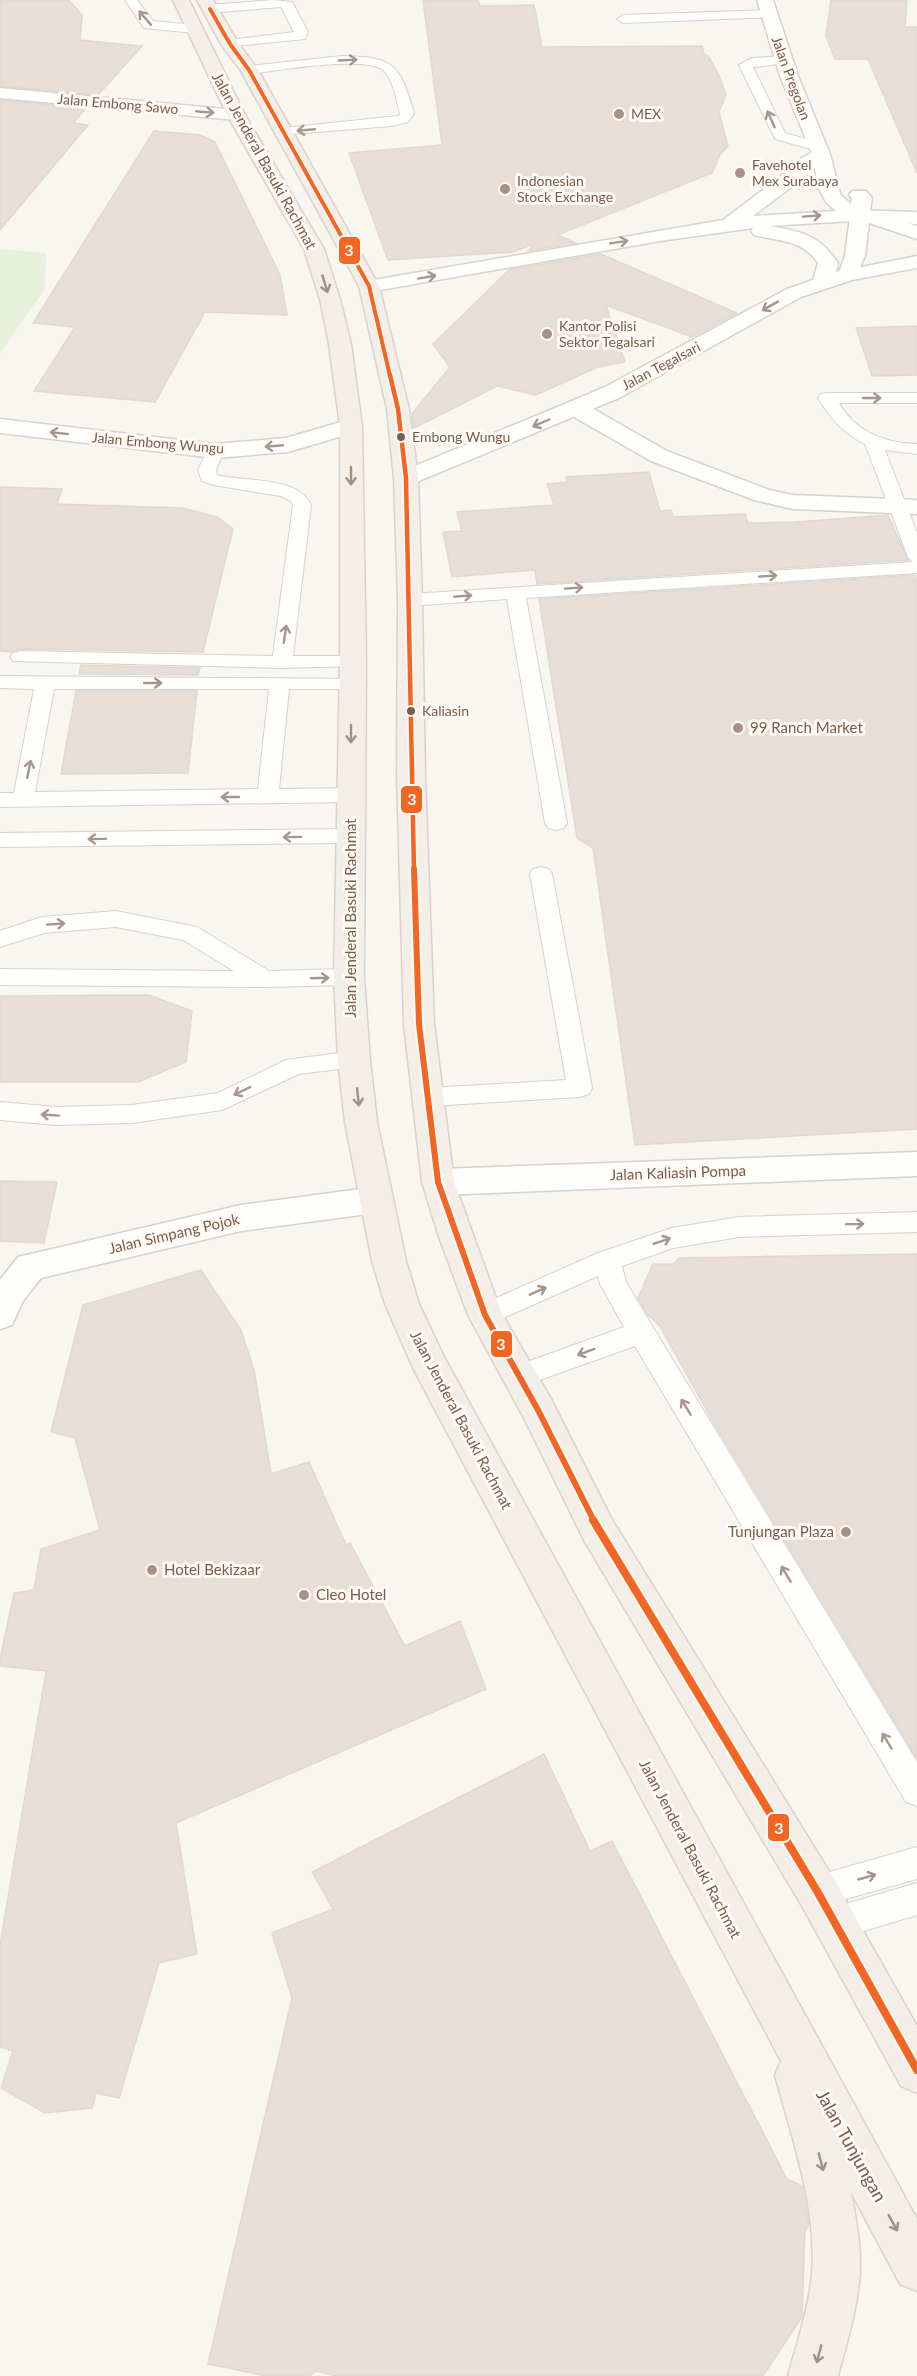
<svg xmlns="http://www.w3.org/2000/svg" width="917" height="2376" font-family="Lato,sans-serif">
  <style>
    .green { fill: #e7f0db }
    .building { fill: #e6ded7; stroke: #e2d8d2; stroke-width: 1.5 }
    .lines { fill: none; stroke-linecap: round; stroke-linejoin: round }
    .lane-casing { stroke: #d7d1cb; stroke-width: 2 }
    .street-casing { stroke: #d7d1cb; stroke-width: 3 }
    .secondary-casing { stroke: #d9d2cb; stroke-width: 3 }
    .primary-casing { stroke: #dad1cc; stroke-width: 3 }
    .lane { fill: #fefefd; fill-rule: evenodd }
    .street { fill: #fefefd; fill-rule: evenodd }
    .secondary { fill: #fefefd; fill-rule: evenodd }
    .primary { fill: #f3eee8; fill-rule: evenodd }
    .bus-1-far3-casing { stroke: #fffaf3; stroke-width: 6 }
    .bus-1-far2-casing { stroke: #fffaf3; stroke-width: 8 }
    .bus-1-far1-casing { stroke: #fffaf3; stroke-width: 10 }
    .bus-1-casing { stroke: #fffaf3; stroke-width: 12 }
    .bus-1-far3 { stroke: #f26522; stroke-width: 4 }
    .bus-1-far2 { stroke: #f26522; stroke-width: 4.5 }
    .bus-1-far1 { stroke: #f26522; stroke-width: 6 }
    .bus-1 { stroke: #f26522; stroke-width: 8 }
    .oneway { stroke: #a8958b }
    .oneway2 { stroke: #a48f83 }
    .poi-dot { fill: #a69286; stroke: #fffaf3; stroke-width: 2 }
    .bus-dot { fill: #7a5c4d; stroke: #fffaf3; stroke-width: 2 }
    .labels { text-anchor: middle; stroke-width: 6; stroke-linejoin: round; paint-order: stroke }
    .far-street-label { font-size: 14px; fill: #7a5c4d; stroke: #fffaf3 }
    .far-poi-label { font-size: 14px; fill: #7a5c4d; stroke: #fffaf3; text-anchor: start }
    .bus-label { font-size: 14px; fill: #7a5c4d; stroke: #fffaf3; text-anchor: start }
    .street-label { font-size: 15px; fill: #7a5c4d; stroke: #fffaf3 }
    .poi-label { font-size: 15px; fill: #7a5c4d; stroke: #fffaf3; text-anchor: start }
    .near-street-label { font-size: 18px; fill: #7a5c4d; stroke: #fffaf3 }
    .line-badge { stroke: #fffaf3; stroke-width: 2 }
    .badge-label { font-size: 16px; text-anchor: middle; font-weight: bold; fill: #fff }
  </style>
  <rect width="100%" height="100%" fill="#f9f5f0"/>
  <path class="green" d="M0,249L46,253L45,289L0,353Z"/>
  <g class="building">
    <path d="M0,0H69L82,15L80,40L142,46L98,95L0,86Z"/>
    <path d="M423,0H478L480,6L534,5L542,47L702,46L704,54L708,56L719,75L726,95L719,112L728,146L720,155L712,173L557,235L576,243L528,251L536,243L513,252L388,260L349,153L442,145Z"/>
    <path d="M831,0H907L905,27H917V173L868,59H835L826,36Z"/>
    <path d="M0,100L86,108L73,123L88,125L0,230Z"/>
    <path d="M154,131L201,135L215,142L280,275L287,315L205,312L155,402L34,391L75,327L33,323Z"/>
    <path d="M601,254L737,313L692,337L606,305L625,362L598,367L536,395L497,386L414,428L412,414L450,367L433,344L509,270Z"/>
    <path d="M917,326V375L872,376L856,328Z"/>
    <path d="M649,472L660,511L671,510L673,517L745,514L748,523L796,522L888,515L908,560L537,584L535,570L452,577L443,532L462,531L457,512L554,505L547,484L568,482L566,477Z"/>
    <path d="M0,487L62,489L57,504L183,508L217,517L233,529L203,652L20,649L11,652L0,651Z"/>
    <path d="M915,575L917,580V1129L635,1145L593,848L577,838L539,599Z"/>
    <path d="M81,665L200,668L198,675L79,674Z"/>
    <path d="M76,691H197L188,773L61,774Z"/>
    <path d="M149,995L192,1011L186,1062L138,1082H0V996Z"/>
    <path d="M0,1181L57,1182L44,1243L0,1241Z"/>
    <path d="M917,1254V1758L715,1425L659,1325L648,1315L638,1298L653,1264H673L680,1258Z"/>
    <path d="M201,1270L241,1330L254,1370L271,1474L309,1462L346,1545L350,1543L405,1646L460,1621L486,1689L176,1823L197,1954L159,1963L119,2098L96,2093L92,2108L45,2113L1,2088L13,2051L0,2047V1945L46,1671L0,1666V1659L14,1593L34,1590L41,1549L100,1530L75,1438L51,1432L83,1305Z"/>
    <path d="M544,1754L590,1851L612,1841L787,2179L802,2186L809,2225L805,2230L802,2317L763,2376H335L316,2371L310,2376H265L208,2364L292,1998L272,1933L333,1909L312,1872Z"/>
  </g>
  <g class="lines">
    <g class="lane-casing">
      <g id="lane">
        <path d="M125,0H137L153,21L195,25L202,29L195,33L144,28Z"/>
        <path d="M273,0L292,2L308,32L305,39L225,47L223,44L230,40L294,32L281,7L210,13L204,9L210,5Z"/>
        <path d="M769,10L775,14L774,17L623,23L617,19L623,15Z"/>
        <path d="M342,56C391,57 399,62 413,109L414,114L408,122L392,126L278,135L276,132L278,129L283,128L398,116L400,114C397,101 393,79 383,70C365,55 274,71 249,74L242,70L249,66Z"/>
        <path d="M784,56L791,60L789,63L753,67L785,133L823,144L825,147L823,150L818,151L775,139L739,65L752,58Z"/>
        <path d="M827,393H917V403H839C855,432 885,443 917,444V454L885,450L917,533V573L526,598L567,823L564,828L556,830L548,828L545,823L507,599L410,606L403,604L400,600L403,596L410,594L913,562L908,557L865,444C843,433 831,419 818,398L821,394Z"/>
        <path d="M215,446L221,447L224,451L216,470L217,475C243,482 299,476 311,505L293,656H353L360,658L363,662L360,666L282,668L13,661L10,657L13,653L20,651L273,656L293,505L291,501L281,496L213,485L202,481L198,470L209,447Z"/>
        <path d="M0,676L359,679L362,683L359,687L352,689H289L279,789L351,788L359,790L362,795L359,800L351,802L0,807V793H14L34,689L0,688ZM54,689H269L258,789L35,792Z"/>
        <path d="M350,829L358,831L361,836L358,841L350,843L0,847V833Z"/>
        <path d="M541,867L549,869L552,874L592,1088L589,1094L580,1097L429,1106L420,1103L417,1097L420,1091L429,1088L566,1080L530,874L533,869Z"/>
        <path d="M116,911L197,927L269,971L349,969L357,971L361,977L357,983L349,985L265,987L0,985V969L234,971L183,940L116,927L44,933L0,947V931L42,917Z"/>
        <path d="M354,1051L363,1054L366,1060L363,1066L299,1074L222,1110L132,1123L57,1125L0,1120V1102L57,1107L132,1105L218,1093L286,1060Z"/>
        <path d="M917,1212V1232L739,1237L673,1248L622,1266L626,1282L651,1324L917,1762V1806L906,1802L635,1346L520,1387L510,1384L506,1376L510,1368L624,1327L600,1284L598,1276L485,1326L476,1323L472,1315L476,1307L598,1253L672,1228L739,1217Z"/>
        <path d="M917,1847V1879L817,1907L805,1903L800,1891L805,1879Z"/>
        <path d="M917,1883V1915L834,1940L822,1935L817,1923L822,1911Z"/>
      </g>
    </g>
    <g class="street-casing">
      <g id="street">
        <path d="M757,0H773L798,76L830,154L839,189L841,195L851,204L852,199L849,195L852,191H866L872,198L870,211L917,226V239L869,223L865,256L855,279H841L838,275L845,256L850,217L838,213L826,202L819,189L812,154L780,76Z"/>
        <path d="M575,401L583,403L667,451L769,490L793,495L917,500V514L793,509L754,500L651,461L567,413L564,408L567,403Z"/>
        <path d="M917,1152V1176L438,1195L426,1191L422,1182L426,1173L438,1169Z"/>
        <path d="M375,1187L387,1191L392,1200L387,1209L375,1213L241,1231L41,1278L23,1301L12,1325L0,1329V1280L18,1257L241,1205Z"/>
      </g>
    </g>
    <g class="secondary-casing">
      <g id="secondary">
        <path d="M0,88L236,110L242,111L245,115L242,119L236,120L0,98Z"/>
        <path d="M821,148L828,150L830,154C824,163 813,167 806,176L753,216L852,210L917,212V224L852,221L769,226C800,231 820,235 838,263L836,272L917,256V268L852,280L801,297L619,398L414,483L406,485L398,483L394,478L398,473L603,388L787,289L813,280L818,263C803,240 778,241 754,235L751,231L753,228L660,241L369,292L362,290L359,286L362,282L723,220L792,168L798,160Z"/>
        <path d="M0,419L215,444L286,438L351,419L359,421L362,426L359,431L288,452L215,458L0,433Z"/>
      </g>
    </g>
    <g class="primary-casing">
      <g id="primary">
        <path d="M173,0H189L245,115L324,249L340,299L351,344L362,426L366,662L364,977L370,1060L377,1122L406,1261L419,1304L443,1355L917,2219V2291L900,2284L851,2192C856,2218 861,2245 860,2271C858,2307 847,2342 838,2376H788C797,2342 809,2308 812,2273C817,2207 792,2138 775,2075L781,2061L414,1370L385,1304L372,1261L345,1122L338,1060L334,977L340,662V426L329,344L320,299L304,249L227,115Z"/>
        <path d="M197,0H213L238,43L258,70L379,286L409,409L418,478L422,600L425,776L434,1024L454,1182L501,1312L551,1399L611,1518L832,1876L917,2026V2093L901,2086L802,1906L585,1542L525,1420L468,1315L439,1237L422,1182L404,1024L397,776L398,600L394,478L387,409L359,286L241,71L221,44Z"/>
      </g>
    </g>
    <use href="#lane" class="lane"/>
    <use href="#street" class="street"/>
    <use href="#secondary" class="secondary"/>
    <use href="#primary" class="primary"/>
    <g class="bus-1-far3-casing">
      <path id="bus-1-far3" d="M210,9L230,44L249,70L369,286L390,376"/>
    </g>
    <g class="bus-1-far2-casing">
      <path id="bus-1-far2" d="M390,375L398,409L406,478L414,871"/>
    </g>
    <g class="bus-1-far1-casing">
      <path id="bus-1-far1" d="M414,869L419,1024L438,1182L485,1315L538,1410L594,1521"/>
    </g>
    <g class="bus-1-casing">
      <path id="bus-1" d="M593,1520L817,1891L917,2070"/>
    </g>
    <use href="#bus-1-far3" class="bus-1-far3"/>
    <use href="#bus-1-far2" class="bus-1-far2"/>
    <use href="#bus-1-far1" class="bus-1-far1"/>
    <use href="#bus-1" class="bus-1"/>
  </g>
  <defs><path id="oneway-shaft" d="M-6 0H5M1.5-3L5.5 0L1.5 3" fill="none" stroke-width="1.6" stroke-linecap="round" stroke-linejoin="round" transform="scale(1.5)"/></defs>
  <g class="oneway">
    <use href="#oneway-shaft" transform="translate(145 18) rotate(-131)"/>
    <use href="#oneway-shaft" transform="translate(348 60) rotate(-3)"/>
    <use href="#oneway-shaft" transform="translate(205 112) rotate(5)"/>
    <use href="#oneway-shaft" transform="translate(771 119) rotate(-114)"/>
    <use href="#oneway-shaft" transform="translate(306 130) rotate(175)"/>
    <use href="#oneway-shaft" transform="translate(812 216) rotate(-4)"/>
    <use href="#oneway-shaft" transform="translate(619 242) rotate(-9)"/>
    <use href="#oneway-shaft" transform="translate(427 277) rotate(-10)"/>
    <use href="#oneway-shaft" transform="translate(770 306) rotate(151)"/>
    <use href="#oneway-shaft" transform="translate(872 398)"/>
    <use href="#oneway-shaft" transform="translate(541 423) rotate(157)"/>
    <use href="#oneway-shaft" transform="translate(59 433) rotate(-173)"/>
    <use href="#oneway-shaft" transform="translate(274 446) rotate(175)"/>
    <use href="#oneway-shaft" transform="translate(768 576) rotate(-4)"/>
    <use href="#oneway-shaft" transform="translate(574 588) rotate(-4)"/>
    <use href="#oneway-shaft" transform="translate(463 596) rotate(-4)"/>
    <use href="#oneway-shaft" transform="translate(285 634) rotate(-82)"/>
    <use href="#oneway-shaft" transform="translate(153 683)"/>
    <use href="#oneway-shaft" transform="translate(29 769) rotate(-79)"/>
    <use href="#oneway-shaft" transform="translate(230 797) rotate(180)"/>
    <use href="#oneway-shaft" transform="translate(292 837) rotate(179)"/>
    <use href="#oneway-shaft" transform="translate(97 839) rotate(179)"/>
    <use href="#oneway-shaft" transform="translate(56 924) rotate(-4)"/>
    <use href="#oneway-shaft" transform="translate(320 978) rotate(-2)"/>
    <use href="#oneway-shaft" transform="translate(242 1091) rotate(154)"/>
    <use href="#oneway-shaft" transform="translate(50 1115) rotate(-176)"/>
    <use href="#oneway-shaft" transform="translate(855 1224) rotate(-1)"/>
    <use href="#oneway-shaft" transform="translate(662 1241) rotate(-19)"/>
    <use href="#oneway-shaft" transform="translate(538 1291) rotate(-24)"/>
    <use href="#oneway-shaft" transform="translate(586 1352) rotate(160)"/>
    <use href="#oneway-shaft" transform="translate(686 1407) rotate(-121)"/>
    <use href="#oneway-shaft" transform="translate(786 1574) rotate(-121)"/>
    <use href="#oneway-shaft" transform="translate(887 1741) rotate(-121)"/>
    <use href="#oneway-shaft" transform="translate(867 1877) rotate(-16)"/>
  </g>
  <g class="oneway2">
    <use href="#oneway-shaft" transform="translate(325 284) rotate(73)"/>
    <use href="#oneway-shaft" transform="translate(351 476) rotate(90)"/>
    <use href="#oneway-shaft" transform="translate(351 734) rotate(90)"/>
    <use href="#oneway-shaft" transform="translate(358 1097) rotate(84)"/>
    <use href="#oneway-shaft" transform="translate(821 2162) rotate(75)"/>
    <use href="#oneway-shaft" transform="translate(893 2223) rotate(61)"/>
    <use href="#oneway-shaft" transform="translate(819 2354) rotate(105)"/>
  </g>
  <g class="poi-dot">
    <circle cx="619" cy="114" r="6"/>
    <circle cx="740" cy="173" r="6"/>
    <circle cx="505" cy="189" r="6"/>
    <circle cx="547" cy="334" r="6"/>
    <circle cx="738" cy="728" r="6"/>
    <circle cx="846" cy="1532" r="6"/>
    <circle cx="152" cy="1570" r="6"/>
    <circle cx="304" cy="1595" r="6"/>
  </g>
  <g class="bus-dot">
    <circle cx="401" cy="437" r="5"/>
    <circle cx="411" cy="711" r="5"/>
  </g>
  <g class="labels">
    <g class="far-street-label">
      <text transform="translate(791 78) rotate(70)" y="5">Jalan Pregolan</text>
      <text transform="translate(118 104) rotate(5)" y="5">Jalan Embong Sawo</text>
      <text transform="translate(661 366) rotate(-28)" y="5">Jalan Tegalsari</text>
      <text transform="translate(158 443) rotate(5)" y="5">Jalan Embong Wungu</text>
    </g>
    <g class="far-poi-label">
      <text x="631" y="119">MEX</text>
      <text x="752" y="170">Favehotel<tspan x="752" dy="16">Mex Surabaya</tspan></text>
      <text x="517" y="186">Indonesian<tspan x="517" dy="16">Stock Exchange</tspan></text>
      <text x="559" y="331">Kantor Polisi<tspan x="559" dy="16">Sektor Tegalsari</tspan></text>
    </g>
    <g class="bus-label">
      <text x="412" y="442">Embong Wungu</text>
      <text x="422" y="716">Kaliasin</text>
    </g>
    <g class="street-label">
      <text transform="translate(264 161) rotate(61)" y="5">Jalan Jenderal Basuki Rachmat</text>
      <text transform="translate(351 918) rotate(-90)" y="5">Jalan Jenderal Basuki Rachmat</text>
      <text transform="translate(678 1173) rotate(-2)" y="5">Jalan Kaliasin Pompa</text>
      <text transform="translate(174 1234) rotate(-13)" y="5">Jalan Simpang Pojok</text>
      <text transform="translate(461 1420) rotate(62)" y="5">Jalan Jenderal Basuki Rachmat</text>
      <text transform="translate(690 1849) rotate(62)" y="5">Jalan Jenderal Basuki Rachmat</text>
    </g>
    <g class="poi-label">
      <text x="750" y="733">99 Ranch Market</text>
      <text x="834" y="1537" text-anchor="end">Tunjungan Plaza</text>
      <text x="164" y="1575">Hotel Bekizaar</text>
      <text x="316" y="1600">Cleo Hotel</text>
    </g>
    <g class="near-street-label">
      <text transform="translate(851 2146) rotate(61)" y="6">Jalan Tunjungan</text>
    </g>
  </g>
  <g class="line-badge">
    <rect x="338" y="236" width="23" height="29" rx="6" fill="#f26522"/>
    <rect x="400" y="785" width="23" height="29" rx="6" fill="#f26522"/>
    <rect x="490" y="1330" width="23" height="28" rx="6" fill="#f26522"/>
    <rect x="767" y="1813" width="23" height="29" rx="6" fill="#f26522"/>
  </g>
  <g class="badge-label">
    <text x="349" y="256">3</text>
    <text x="412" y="805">3</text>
    <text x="501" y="1350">3</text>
    <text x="779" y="1834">3</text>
  </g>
</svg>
